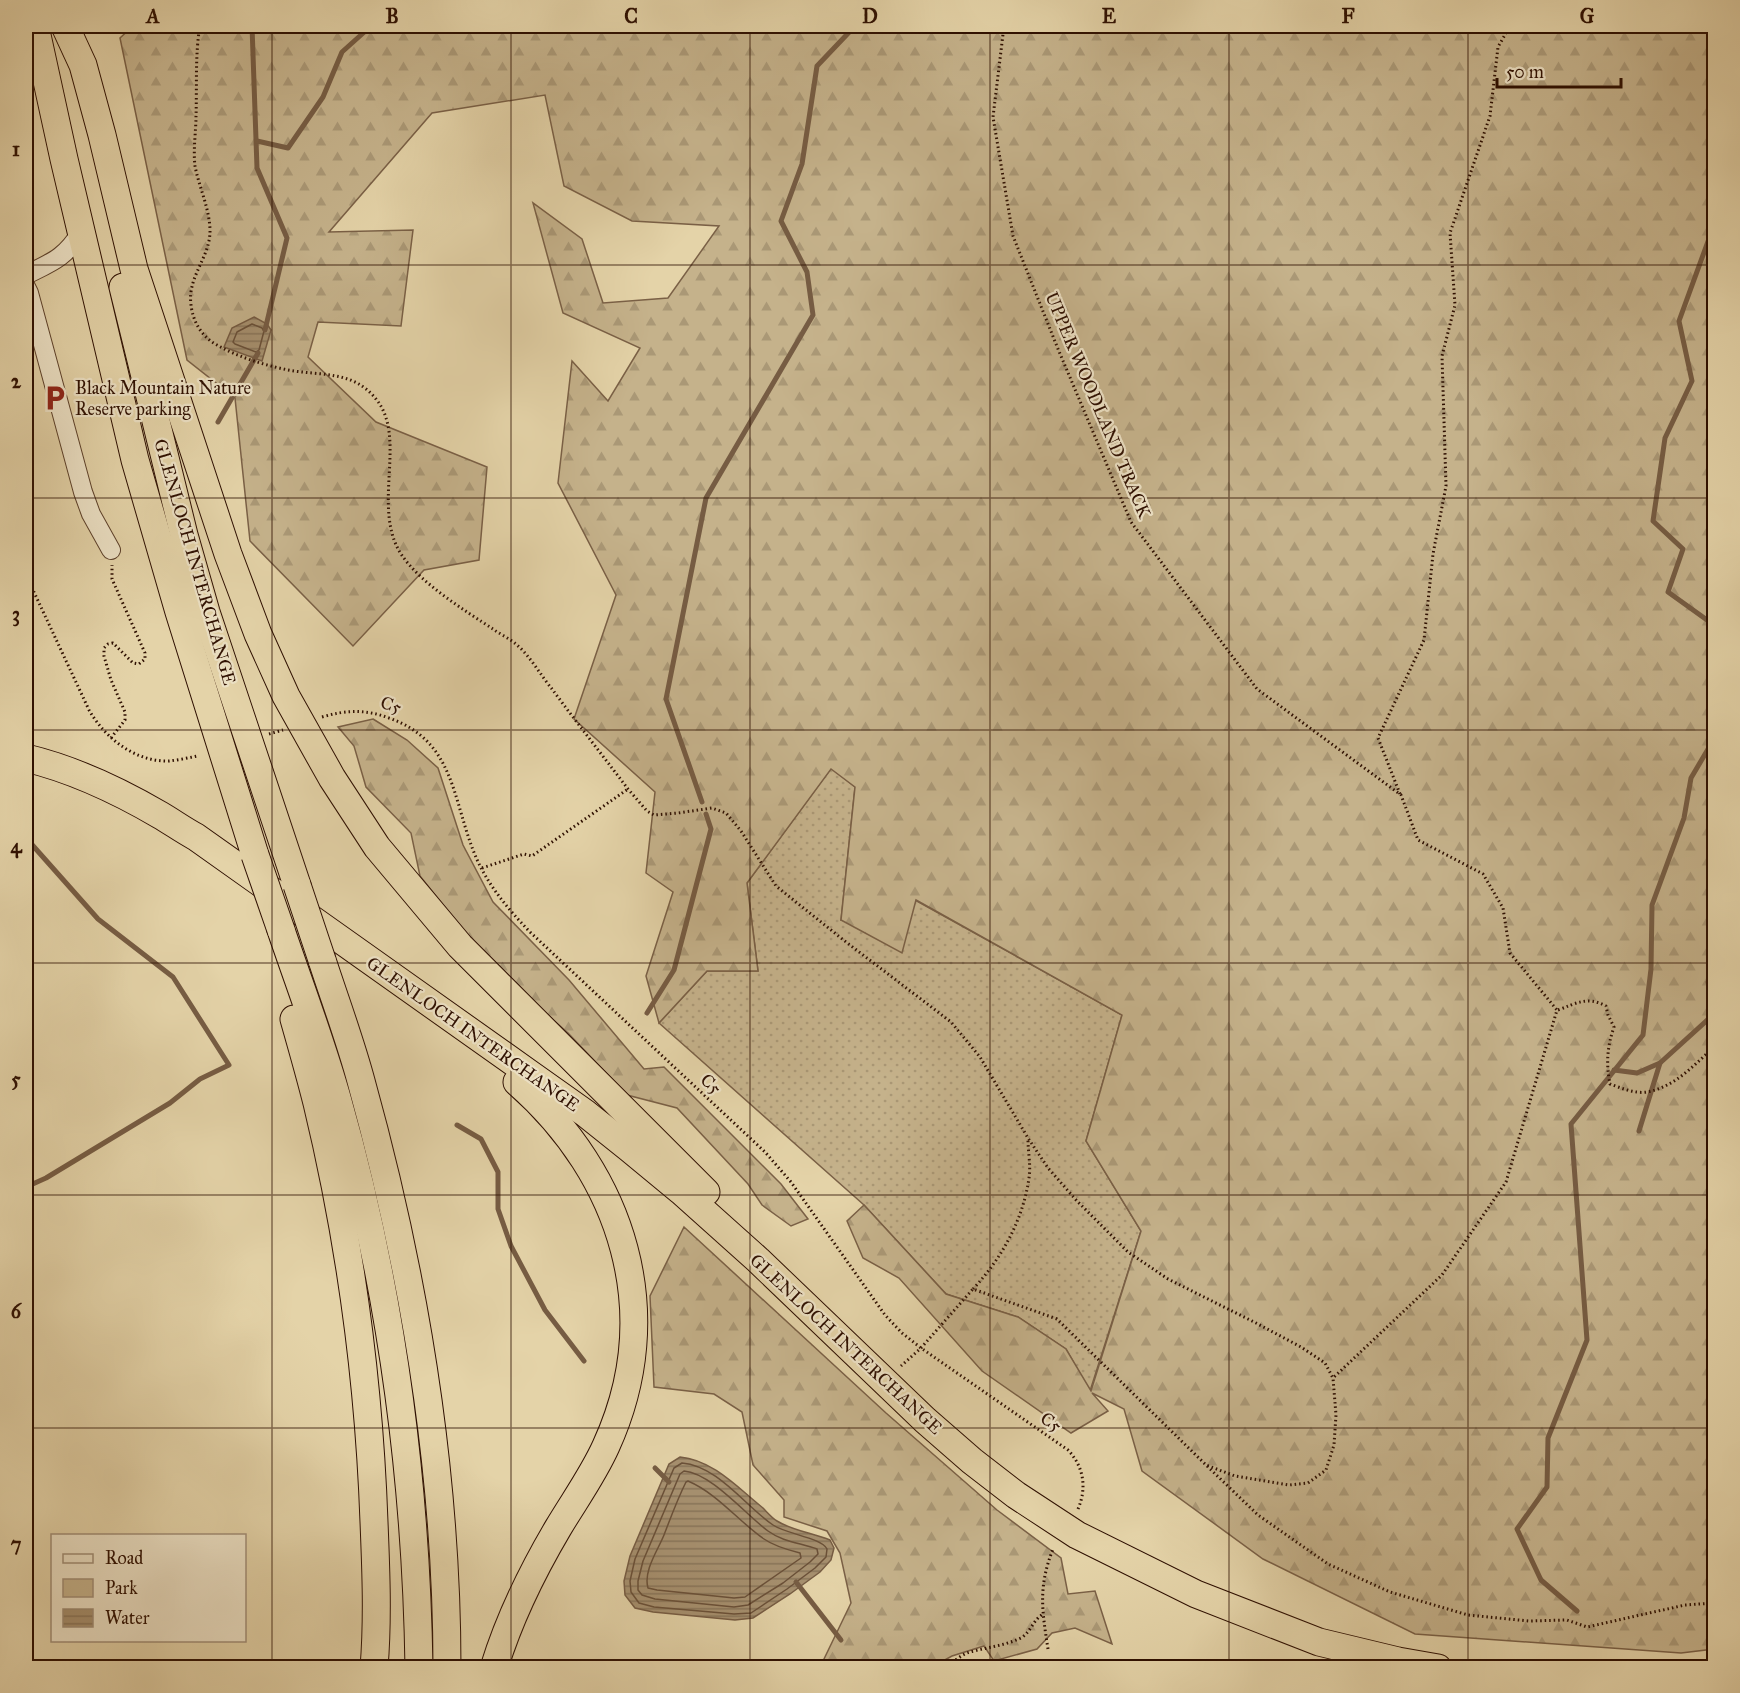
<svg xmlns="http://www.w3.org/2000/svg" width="1740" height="1693" font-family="'IM FELL Great Primer',serif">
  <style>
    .green { fill: url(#green-dots); stroke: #7a6046; stroke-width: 1.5 }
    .forest { fill: url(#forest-firs); stroke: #7a6046; stroke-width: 1.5 }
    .water { fill: url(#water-rules); stroke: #765c43; stroke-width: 1.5 }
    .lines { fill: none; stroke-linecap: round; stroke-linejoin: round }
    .shore { stroke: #6a5038; stroke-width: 1.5 }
    .stream { stroke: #765c43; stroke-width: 5 }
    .minor-casing { stroke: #5c402a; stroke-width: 20 }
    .highway-casing { stroke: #2e0f00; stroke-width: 29 }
    .path { stroke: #2e0f00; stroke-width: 3; stroke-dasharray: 1.5 3; stroke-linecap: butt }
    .minor { stroke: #ede2c6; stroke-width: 18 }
    .highway { stroke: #e4d3a8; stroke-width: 27 }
    .highway-bridge-casing { stroke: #2e0f00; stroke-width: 29; stroke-linecap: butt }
    .highway-bridge { stroke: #e4d3a8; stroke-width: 27 }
    .grid { fill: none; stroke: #2e0f00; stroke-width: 1.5; stroke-opacity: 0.55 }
    .labels { text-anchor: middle; stroke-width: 4.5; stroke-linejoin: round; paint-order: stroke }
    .poi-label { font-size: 18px; fill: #2e0f00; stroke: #ede2c6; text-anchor: start }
    .street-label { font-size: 18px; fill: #2e0f00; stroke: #ede2c6 }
    .neatline { fill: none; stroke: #2e0f00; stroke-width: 2 }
    .grid-label { font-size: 20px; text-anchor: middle; font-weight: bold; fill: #2e0f00 }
  </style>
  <defs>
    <pattern id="green-dots" width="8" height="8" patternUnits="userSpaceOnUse" patternTransform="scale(1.5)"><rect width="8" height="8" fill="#c5b28b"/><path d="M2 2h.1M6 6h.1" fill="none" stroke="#aa9876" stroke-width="1.8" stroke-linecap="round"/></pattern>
    <pattern id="forest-firs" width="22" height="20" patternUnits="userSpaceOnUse" patternTransform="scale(1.5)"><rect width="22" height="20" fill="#c5b28b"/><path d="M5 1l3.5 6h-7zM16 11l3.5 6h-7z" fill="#aa9876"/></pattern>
    <pattern id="water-rules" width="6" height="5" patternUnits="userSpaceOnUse" patternTransform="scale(1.5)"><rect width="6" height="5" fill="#a6906f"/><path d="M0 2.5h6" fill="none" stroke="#887459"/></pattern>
  </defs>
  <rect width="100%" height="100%" fill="#e4d3a8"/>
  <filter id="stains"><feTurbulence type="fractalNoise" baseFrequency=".00333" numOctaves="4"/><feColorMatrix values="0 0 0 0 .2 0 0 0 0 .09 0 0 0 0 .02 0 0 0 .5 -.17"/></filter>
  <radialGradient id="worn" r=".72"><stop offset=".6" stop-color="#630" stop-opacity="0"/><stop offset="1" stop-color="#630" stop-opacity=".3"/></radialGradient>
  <path class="green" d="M831,768L855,787L841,920L915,900L1122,1015L1086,1141L1141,1231L1090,1391L1066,1349L1018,1317L946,1294L864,1205L659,1023L707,971H758L747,883Z"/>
  <g class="forest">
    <path d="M133,26H1714V1649L1681,1653L1415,1634L1263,1559L1142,1471L1124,1409L1092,1393L1108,1411L1071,1433L982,1371L899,1278L863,1258L847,1221L864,1205L946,1294L1018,1317L1066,1349L1091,1391L1141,1231L1086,1141L1122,1015L916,900L902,953L841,920L855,787L831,769L747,883L758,971H707L659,1023L646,976L673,892L646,873L655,792L574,719L616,595L558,483L572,361L608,401L640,348L563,313L533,203L582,239L603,303L668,298L719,226L632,221L564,186L545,95L432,113L329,232L413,230L401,326L318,322L308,357L376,422L487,467L479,560L424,570L353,646L250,541L235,398L187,360L120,38Z"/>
    <path d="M373,719L407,740L438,768L463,845L493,902L569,980L644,1069L664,1067L781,1184L808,1219L791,1226L762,1205L748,1184L677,1108L627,1095L568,1033L508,980L463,930L420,876L411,833L366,787L354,746L338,727Z"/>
    <path d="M684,1227L886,1413L997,1510L1061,1558L1068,1594L1095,1591L1112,1644L1075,1628L1052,1633L1037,1649L994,1661L984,1646L952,1656L932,1667H835L824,1659L851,1603L840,1553L827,1531L784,1517V1500L753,1465L742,1412L714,1394L654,1387L650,1296Z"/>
  </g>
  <g class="water">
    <path d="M254,317L267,324L271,330L262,361L224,347L232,328Z"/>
    <path d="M680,1457C713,1460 738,1488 763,1508C767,1512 772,1518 777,1521C793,1531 813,1533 830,1540L834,1548L831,1560L820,1572L790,1594L753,1618L735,1620L653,1612L635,1608L625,1595L624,1581L630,1556L669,1464Z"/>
  </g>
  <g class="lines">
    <g class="shore">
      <path d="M252,324L262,328L264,331L259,350L256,352L235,344L233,342L237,332Z"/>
      <path d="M682,1463C718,1466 745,1506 773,1525C786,1534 822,1538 827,1549L826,1557L815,1568L787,1589L751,1613L734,1614L654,1607L639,1603L631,1592L630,1581L635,1559L674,1468Z"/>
      <path d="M684,1471C711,1473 746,1515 768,1531C783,1542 801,1543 817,1549L818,1554L810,1562L783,1583L748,1605L734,1607L655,1599L642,1595L638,1590V1581L643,1561L680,1474Z"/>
      <path d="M688,1481C718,1494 738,1521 764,1539C774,1546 788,1550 800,1553L801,1558L745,1597L734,1598L657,1590L648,1588C643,1571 658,1550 664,1535C671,1517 677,1500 686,1482Z"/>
    </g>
    <g class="stream">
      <path d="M252,26L257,168L287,238L265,330"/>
      <path d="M257,141L288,148L323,97L342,52L371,26"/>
      <path d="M1714,225L1679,321L1692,381L1665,438L1653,521L1683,549L1668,592L1714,625"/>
      <path d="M218,422L258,353"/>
      <path d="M702,802L666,699L706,498L813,315L807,272L781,221L802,164L817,66L855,26"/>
      <path d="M26,834L27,839L98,919L173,977L229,1065L200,1079L170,1103L46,1178L26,1187"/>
      <path d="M1714,977L1708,982L1714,1004"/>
      <path d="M647,1013L674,970L711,829L706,814"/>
      <path d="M1614,1070L1637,1073L1660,1063L1714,1014"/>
      <path d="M457,1125L481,1139L498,1172V1209L511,1246L545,1310L584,1361"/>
      <path d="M1639,1131L1660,1063"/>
      <path d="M655,1468L669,1482"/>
      <path d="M796,1582L841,1640"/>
      <path d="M1577,1611L1541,1580L1517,1529L1547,1487L1548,1438L1587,1340L1571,1124L1643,1035L1651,969L1652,905L1684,818L1691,778L1714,739"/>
    </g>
    <g class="minor-casing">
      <g id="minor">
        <path d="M26,275C52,262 65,258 81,232"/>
        <path d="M26,287L29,293L83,492L91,514L111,550"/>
      </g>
    </g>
    <g class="highway-casing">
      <g id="highway">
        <path d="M35,26L64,159L135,460L179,612L255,855"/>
        <path d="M65,26L83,65L102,135L134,269L228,554L258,634L286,696L332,778L377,847L460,946L706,1192"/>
        <path d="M123,287L184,535L206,612L297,885"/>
        <path d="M26,758C72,769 119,791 160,815C172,822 183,830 196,837L530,1074L585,1113L630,1149L681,1191L758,1260L925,1420L972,1461L1016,1495L1077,1535L1196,1594L1319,1642L1398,1661L1438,1668"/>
        <path d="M281,930C300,986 321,1041 337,1098C390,1283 416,1475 419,1668"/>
        <path d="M322,960C335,1000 350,1040 361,1081C414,1272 447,1469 447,1668"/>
        <path d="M294,1019C302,1047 310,1075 317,1103C350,1240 369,1381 374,1522C376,1571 378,1619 374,1668"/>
        <path d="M494,1668C509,1619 532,1572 558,1528C574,1501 593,1475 606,1446C667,1313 623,1175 517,1082"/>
      </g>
    </g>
    <g class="path">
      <path d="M200,26C195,53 197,87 196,116C196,131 193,150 195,166C199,187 209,207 210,229C211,257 187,276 191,305C193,322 202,337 217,345C238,357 264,365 288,370C320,376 353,370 376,399C408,438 371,507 401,554C420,583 464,610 493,629C501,635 511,639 518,646C530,656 542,677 552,689C577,723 603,756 628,789L647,811L654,815L678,813L712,808L726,813L741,831L776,886L846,942L951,1022L980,1057L1028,1138L1048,1168L1077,1201L1128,1252L1168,1279L1256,1323L1301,1347L1325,1363L1333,1378L1336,1415L1334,1445L1326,1470L1308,1483L1289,1485L1235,1476L1206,1465L1057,1319L973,1289L921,1348L901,1366"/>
      <path d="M1004,26L993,117L1013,236L1058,349L1131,522L1257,689L1401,795L1418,840L1483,874L1503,908L1510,953L1557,1010L1506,1182L1442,1275L1333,1378"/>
      <path d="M26,575L89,710C105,738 135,762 169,761C178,760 188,758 197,756"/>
      <path d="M322,717C346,710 365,709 389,718C455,741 452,799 475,855C487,884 508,909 530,932L765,1152L791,1182L885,1315L902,1333L921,1348L1068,1450C1084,1467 1087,1488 1078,1509"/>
      <path d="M269,734L283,730"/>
      <path d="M111,738L125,720V712L111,680L104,656V648L108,644L113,643L133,663L139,664L145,659V653L112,579V565"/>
      <path d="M1400,794L1378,738L1424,640L1433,554L1446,486L1442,356L1455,305L1450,233L1490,116L1498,47L1510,26"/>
      <path d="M482,868L524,854L532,856L628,789"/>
      <path d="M1558,1010C1577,1003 1587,996 1606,1006L1608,1015L1614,1027C1607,1047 1606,1064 1610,1084C1621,1088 1635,1094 1647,1092C1675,1087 1694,1065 1714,1047"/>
      <path d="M973,1289C1002,1258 1023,1220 1029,1178C1031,1166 1028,1152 1028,1140"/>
      <path d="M1207,1466L1258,1515L1328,1564L1390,1592L1468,1615L1529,1621L1567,1620L1587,1627L1685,1605L1714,1603"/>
      <path d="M1048,1649C1042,1610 1038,1587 1053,1549"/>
      <path d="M945,1668C954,1661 963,1653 974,1651C990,1647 1006,1645 1021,1638C1031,1632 1033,1620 1043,1614"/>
    </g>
    <use href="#minor" class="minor"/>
    <use href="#highway" class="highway"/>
    <g class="highway-bridge-casing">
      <g id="highway-bridge">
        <path d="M255,855L281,930"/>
        <path d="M297,885L322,960"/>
      </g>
    </g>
    <use href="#highway-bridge" class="highway-bridge"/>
  </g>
  <path class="grid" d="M272,26V1668M511,26V1668M750,26V1668M990,26V1668M1229,26V1668M1468,26V1668M26,265H1714M26,498H1714M26,730H1714M26,963H1714M26,1195H1714M26,1428H1714"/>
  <defs>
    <g id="parking-bare" transform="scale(2.07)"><path d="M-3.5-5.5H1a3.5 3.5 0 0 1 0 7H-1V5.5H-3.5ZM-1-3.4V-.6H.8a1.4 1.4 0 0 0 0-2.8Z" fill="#8f2418" stroke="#ede2c6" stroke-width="2.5" paint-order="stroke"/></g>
  </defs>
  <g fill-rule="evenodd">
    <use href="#parking-bare" x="55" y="398"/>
  </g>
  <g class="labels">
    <g class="poi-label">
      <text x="75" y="394">Black Mountain Nature<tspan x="75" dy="21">Reserve parking</tspan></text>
    </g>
    <g class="street-label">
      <text transform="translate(1098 405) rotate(67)" y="6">UPPER WOODLAND TRACK</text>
      <text transform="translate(195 562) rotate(74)" y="6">GLENLOCH INTERCHANGE</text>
      <text transform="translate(391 705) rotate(19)" y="6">C5</text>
      <text transform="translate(473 1034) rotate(35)" y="6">GLENLOCH INTERCHANGE</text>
      <text transform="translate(711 1084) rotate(43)" y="6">C5</text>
      <text transform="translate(846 1344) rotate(43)" y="6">GLENLOCH INTERCHANGE</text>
      <text transform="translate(1051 1422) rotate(35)" y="6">C5</text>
    </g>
  </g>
  <rect width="1740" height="1693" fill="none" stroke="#e4d3a8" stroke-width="66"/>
  <rect x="51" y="1534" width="195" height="108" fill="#ede2c6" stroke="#a18e77" stroke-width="1.5"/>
  <rect x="63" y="1554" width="30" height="9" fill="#ede2c6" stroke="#a18e77" stroke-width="1.5"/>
  <text x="105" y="1564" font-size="18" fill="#2e0f00">Road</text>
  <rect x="63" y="1579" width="30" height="18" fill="#c5b28b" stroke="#a18e77" stroke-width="1.5"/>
  <text x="105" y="1594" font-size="18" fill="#2e0f00">Park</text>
  <rect x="63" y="1609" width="30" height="18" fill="url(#water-rules)" stroke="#a18e77" stroke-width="1.5"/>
  <text x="105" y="1624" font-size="18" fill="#2e0f00">Water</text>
  <path d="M1497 78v9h124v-9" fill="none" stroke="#2e0f00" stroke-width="3"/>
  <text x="1506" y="78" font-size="18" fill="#2e0f00" stroke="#ede2c6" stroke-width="4.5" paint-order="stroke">50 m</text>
  <rect x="33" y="33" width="1674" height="1627" class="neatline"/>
  <g class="grid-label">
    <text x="153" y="23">A</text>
    <text x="392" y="23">B</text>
    <text x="631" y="23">C</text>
    <text x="870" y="23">D</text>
    <text x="1109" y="23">E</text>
    <text x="1348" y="23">F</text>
    <text x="1587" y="23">G</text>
    <text x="16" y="156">1</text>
    <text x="16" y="388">2</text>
    <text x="16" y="621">3</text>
    <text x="16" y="853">4</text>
    <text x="16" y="1086">5</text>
    <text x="16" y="1318">6</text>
    <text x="16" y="1551">7</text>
  </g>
  <rect width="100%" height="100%" filter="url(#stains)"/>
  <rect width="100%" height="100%" fill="url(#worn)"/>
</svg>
